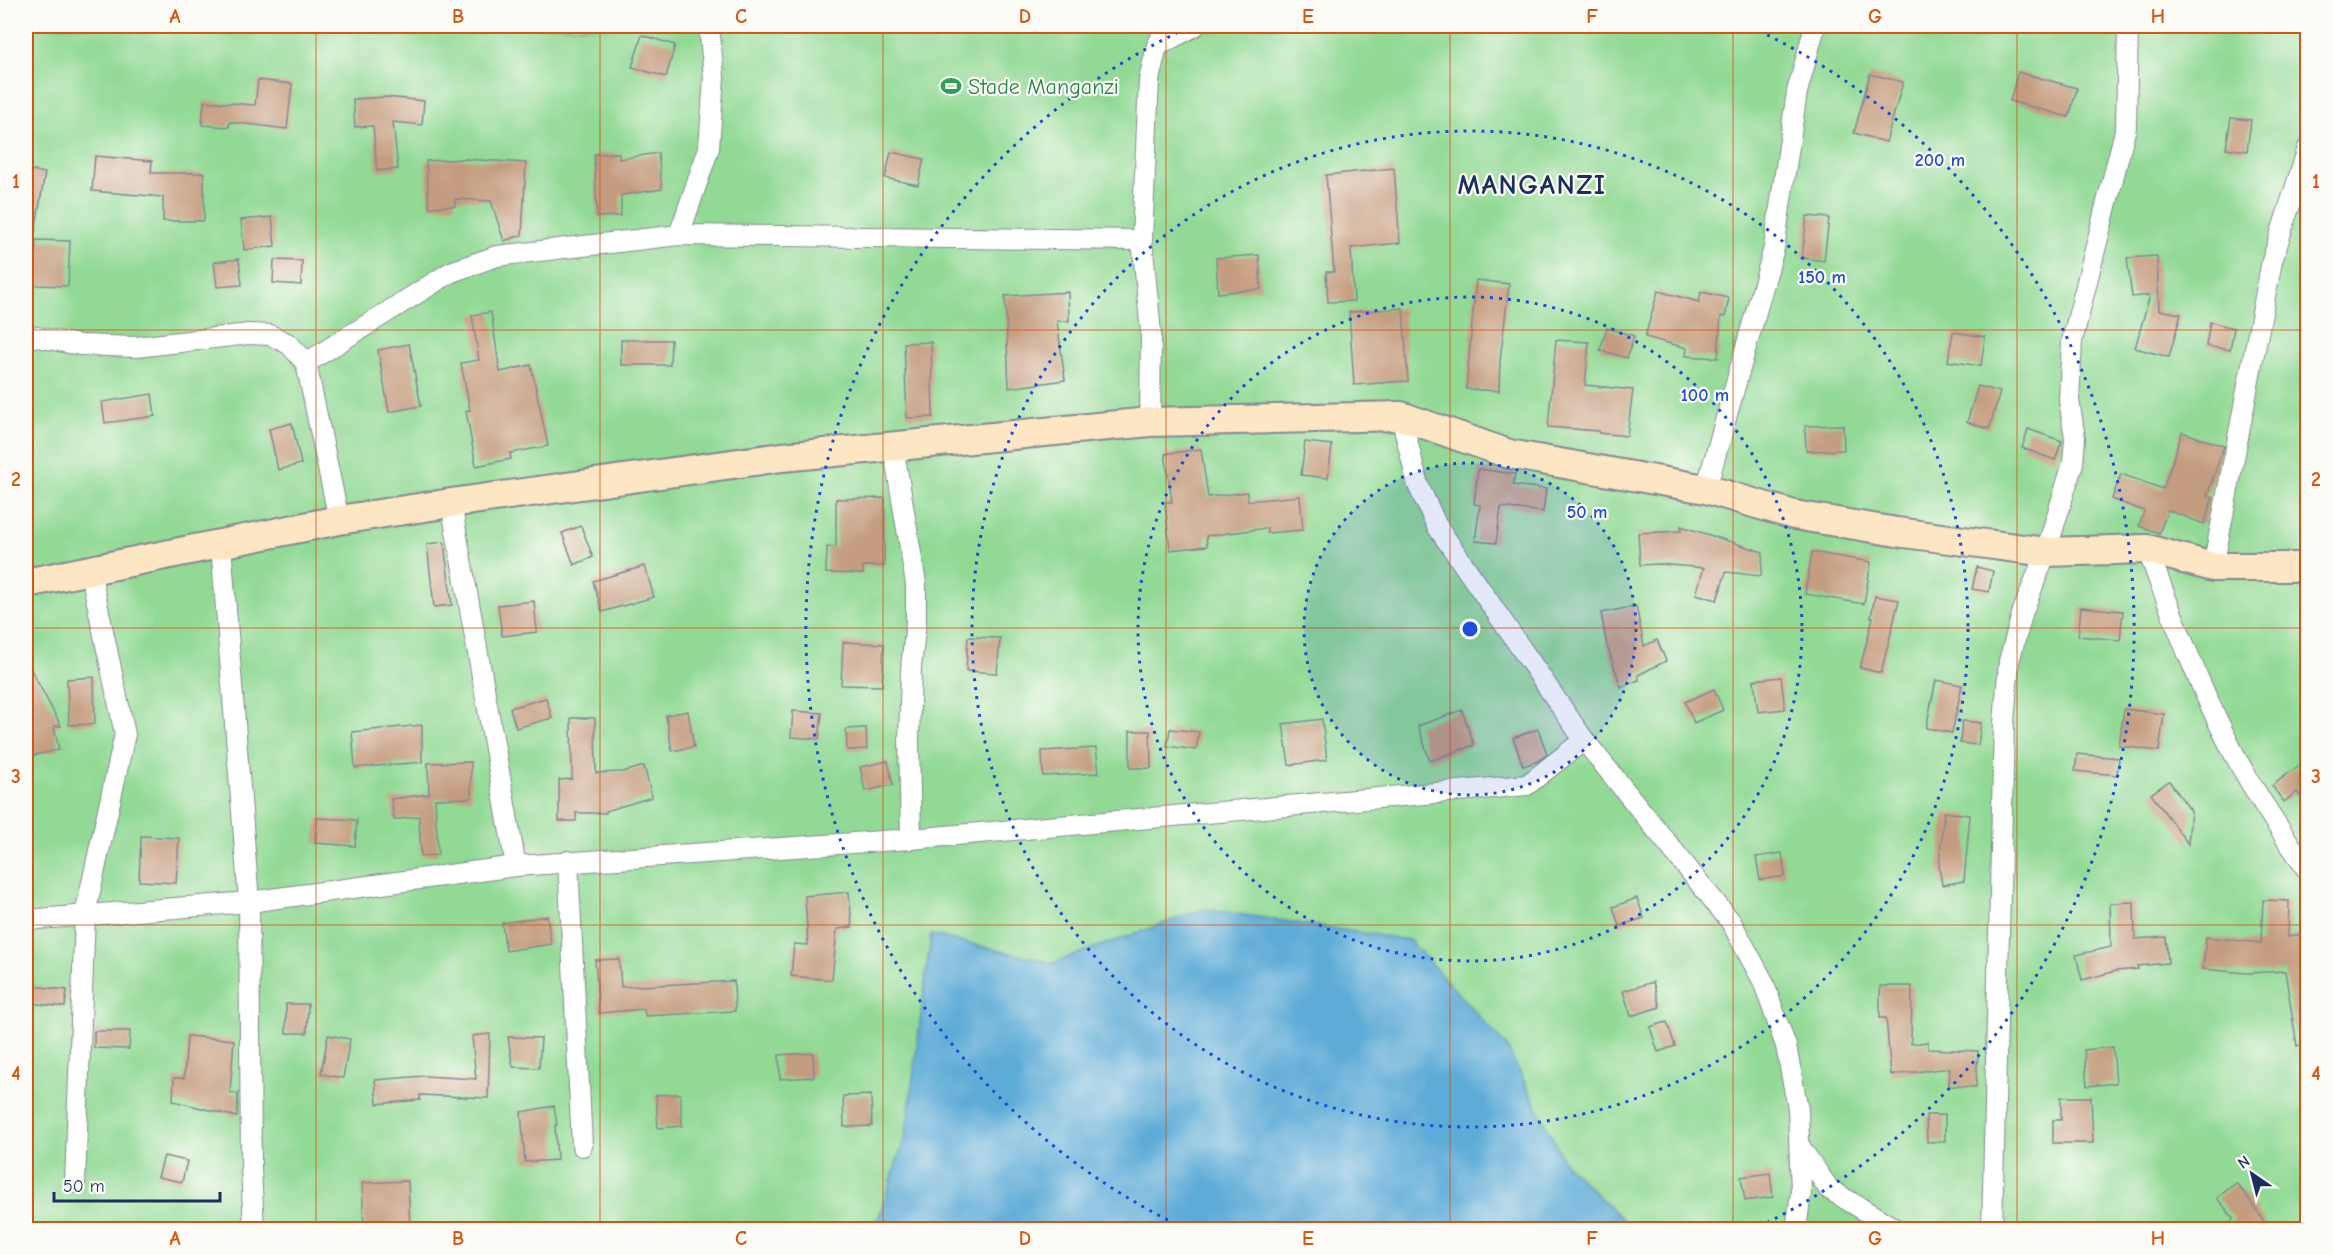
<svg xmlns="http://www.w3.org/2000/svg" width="2333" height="1255" font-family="'Comic Neue',sans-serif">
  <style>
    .green { fill: #91d994; stroke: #568479; stroke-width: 1.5 }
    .water { fill: #5dabd7; stroke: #3c6d9a; stroke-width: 1.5 }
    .building { fill: #c49c7f }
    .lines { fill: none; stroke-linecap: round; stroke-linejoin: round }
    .minor-casing { stroke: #848991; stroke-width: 22 }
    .secondary-casing { stroke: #848991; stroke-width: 32 }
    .minor { stroke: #fff; stroke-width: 20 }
    .secondary { stroke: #fce6c4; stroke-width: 28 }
    .grid { fill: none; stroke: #d45514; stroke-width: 1.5; stroke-opacity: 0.55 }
    .ring { fill: none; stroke: #1d4ed8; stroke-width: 3; stroke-dasharray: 3 6 }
    .labels { text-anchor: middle; stroke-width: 4.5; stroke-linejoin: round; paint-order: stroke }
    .leisure-label { font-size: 22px; fill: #27864d; stroke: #fdfcf7; text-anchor: start }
    .district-label { font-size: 28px; font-weight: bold; letter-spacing: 1.5px; fill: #1b2f5e; stroke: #fdfcf7 }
    .centre { fill: #1d4ed8; stroke: #fdfcf7; stroke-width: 3 }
    .ring-label { font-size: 18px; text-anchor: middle; font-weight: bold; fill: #1d4ed8; stroke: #fdfcf7; stroke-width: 4.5; stroke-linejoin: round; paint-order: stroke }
    .neatline { fill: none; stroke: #d45514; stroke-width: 2 }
    .grid-label { font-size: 20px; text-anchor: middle; font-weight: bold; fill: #d45514 }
  </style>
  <rect width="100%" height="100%" fill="#fdfcf7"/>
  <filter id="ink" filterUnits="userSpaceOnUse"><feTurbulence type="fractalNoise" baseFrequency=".0167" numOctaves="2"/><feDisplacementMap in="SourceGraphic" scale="12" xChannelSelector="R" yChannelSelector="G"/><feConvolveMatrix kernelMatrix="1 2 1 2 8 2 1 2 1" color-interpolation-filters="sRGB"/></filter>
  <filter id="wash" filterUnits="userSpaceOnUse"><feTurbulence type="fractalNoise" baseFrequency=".008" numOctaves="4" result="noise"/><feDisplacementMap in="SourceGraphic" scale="24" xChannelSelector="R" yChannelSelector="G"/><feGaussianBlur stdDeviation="1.35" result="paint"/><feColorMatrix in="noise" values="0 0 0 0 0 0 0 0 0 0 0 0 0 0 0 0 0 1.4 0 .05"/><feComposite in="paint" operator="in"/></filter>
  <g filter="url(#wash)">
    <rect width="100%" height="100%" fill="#eee3c4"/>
    <rect class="green" x="26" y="26" width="2281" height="1203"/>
    <path class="water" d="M1204,909L1409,940L1507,1047L1566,1165L1633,1229H875L906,1134L931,935L1053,963Z"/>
    <g id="blocks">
      <g class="building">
        <path d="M642,35L675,45L666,77L632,67Z"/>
        <path d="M2018,72L2077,88L2069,117L2010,101Z"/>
        <path d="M1870,74L1903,82L1886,142L1854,133Z"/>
        <path d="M258,80L292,84L287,129L230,122L229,127L202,125L204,101L255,105Z"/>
        <path d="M386,97L424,101L422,125L393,122L398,169L377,171L373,126L355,127L353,99Z"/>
        <path d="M2231,118L2251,120L2247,151L2226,148Z"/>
        <path d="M891,152L924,159L918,185L885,178Z"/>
        <path d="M619,153V159L658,153L662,189L621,195V216L597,217L594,154Z"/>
        <path d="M95,156L152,161L151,173H204V221H163V197L92,191Z"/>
        <path d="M465,159L526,163L522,235L504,241L491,201L455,199V206L429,207L426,161Z"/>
        <path d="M1394,168L1400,243L1351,248L1354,301L1328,302L1326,272H1334L1326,175Z"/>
        <path d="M26,169L45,173L35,232L26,231Z"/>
        <path d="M1807,216L1829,218L1824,261L1802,258Z"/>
        <path d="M272,217L275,246L244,250L241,220Z"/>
        <path d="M36,240L70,241L68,286L34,285Z"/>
        <path d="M1259,255L1261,289L1218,293L1216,258Z"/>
        <path d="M2157,256L2159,310L2181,314L2169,357L2135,348L2150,295L2132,297L2127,258Z"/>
        <path d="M239,259L242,285L217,287L214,262Z"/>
        <path d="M274,260L302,261L301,285L273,283Z"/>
        <path d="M1476,280L1509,284L1500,361L1499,391L1466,389Z"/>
        <path d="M1658,291L1699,302L1701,292L1729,298L1725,317L1721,316L1718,358L1686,356L1687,348L1645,337Z"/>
        <path d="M1068,292L1069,321H1057L1065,380L1009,388L1005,296Z"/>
        <path d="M1403,308L1408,381L1354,385L1349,312Z"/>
        <path d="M491,312L500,372L531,365L548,446L510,453L511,459L476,466L466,411L470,410L461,363L479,360L472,315Z"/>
        <path d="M2210,322L2234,328L2230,350L2206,346Z"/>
        <path d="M1607,328L1634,336L1627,358L1600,350Z"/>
        <path d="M1953,332L1985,337L1981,366L1948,361Z"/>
        <path d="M621,340H671L670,365H621Z"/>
        <path d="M1556,340L1589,342L1585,385L1633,390L1627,436L1599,433V431L1548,427Z"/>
        <path d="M931,342L933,417L907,418L904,343Z"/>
        <path d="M409,344L421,406L389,412L378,350Z"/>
        <path d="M1978,386L2000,392L1989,429L1967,422Z"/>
        <path d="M152,394L155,416L105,423L102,402Z"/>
        <path d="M292,423L301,464L278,470L269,429Z"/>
        <path d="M1843,425L1844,450L1806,451L1805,426Z"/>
        <path d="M2028,429L2062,441L2055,460L2022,448Z"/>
        <path d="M2182,432L2224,446L2207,496L2213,498L2204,524L2168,510L2159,533L2139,526L2144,511L2112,499L2121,474L2163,489Z"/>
        <path d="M1305,442L1332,445L1328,478L1301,475Z"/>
        <path d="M1201,449L1208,497L1247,492L1248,501L1300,496L1303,530L1267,533V528L1206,536L1207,546L1170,550L1165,502H1172L1165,454Z"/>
        <path d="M1478,469L1515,474L1513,485L1546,489L1543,512L1501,507L1496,543L1475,541L1480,505L1474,504Z"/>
        <path d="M885,498L884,566H863V574L826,573L827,547H836V499Z"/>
        <path d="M581,526L593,557L574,565L562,533Z"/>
        <path d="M1681,526L1763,552L1761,576L1726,572L1717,600L1696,594L1704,568L1660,564L1640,565L1638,533L1681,531Z"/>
        <path d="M444,542L452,605L434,607L427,544Z"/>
        <path d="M1812,552L1871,562L1864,604L1805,594Z"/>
        <path d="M645,566L654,597L602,612L593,581Z"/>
        <path d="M1977,567L1993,571L1989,592L1972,589Z"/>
        <path d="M1875,596L1899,600L1881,673L1860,668L1873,617H1871Z"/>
        <path d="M534,601L537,632L502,636L498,605Z"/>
        <path d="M1636,606L1644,646L1657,640L1666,661L1638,675L1639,680L1621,687L1607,646L1601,613Z"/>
        <path d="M2081,607L2123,611L2120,640L2078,636Z"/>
        <path d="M968,637L1000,638L997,673L966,671Z"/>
        <path d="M843,642L884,644L882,686L841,685Z"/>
        <path d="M26,660L61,726H54L59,750L26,757Z"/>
        <path d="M94,677L95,724L69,725L67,679Z"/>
        <path d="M1781,677L1785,709L1758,712L1754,680Z"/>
        <path d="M1936,680L1962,685L1952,733L1926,728Z"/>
        <path d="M1714,689L1723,710L1694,723L1685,702Z"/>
        <path d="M546,698L552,718L516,728L510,708Z"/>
        <path d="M2124,709L2164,714L2159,751L2119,746Z"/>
        <path d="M1462,710L1474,745L1430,761L1418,726Z"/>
        <path d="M688,711L694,747L672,751L666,715Z"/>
        <path d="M793,711L822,713L819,739L791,737Z"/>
        <path d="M571,718H595L596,773L623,772L644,766L652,797L606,811V813H576V821H559V780L572,779Z"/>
        <path d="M1322,719L1327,760L1289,765L1283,724Z"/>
        <path d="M1962,721L1981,723L1978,745L1960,743Z"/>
        <path d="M422,725V762L355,768L352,732Z"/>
        <path d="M866,728L867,749L847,750L846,729Z"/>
        <path d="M1170,729L1199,732L1196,750L1167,746Z"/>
        <path d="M1538,729L1547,754L1538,761L1523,766L1513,738Z"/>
        <path d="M1130,731H1150L1151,768H1130Z"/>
        <path d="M1096,748L1099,773L1043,776L1042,751Z"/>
        <path d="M2077,754L2119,758L2117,775L2075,771Z"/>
        <path d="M2307,759V805L2297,792L2284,802L2272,786Z"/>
        <path d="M888,761L893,785L865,791L860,767Z"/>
        <path d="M471,762V798L435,799L438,855L421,856L419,816L394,820L391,799L429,794L428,763Z"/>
        <path d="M2169,781L2191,811L2188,844L2151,794Z"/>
        <path d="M1944,812L1970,815L1964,881L1942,885L1939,866Z"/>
        <path d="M317,818L357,820L355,846L315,843Z"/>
        <path d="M141,836L179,838L176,883L139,881Z"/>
        <path d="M1782,853L1785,876L1760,880L1756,857Z"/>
        <path d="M849,892L852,927L837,929L832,980L791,976L794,944L808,945L805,896Z"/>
        <path d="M1637,898L1644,918L1619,926L1613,907Z"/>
        <path d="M2263,900L2289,901L2288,937L2307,933V1045L2297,1046L2285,971L2246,973L2203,969L2206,937L2261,943Z"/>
        <path d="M2134,902L2135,939L2166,937L2168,963L2137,966L2138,969L2116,971L2082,980L2076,955L2111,947L2110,903Z"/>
        <path d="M547,916L551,944L506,951L502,923Z"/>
        <path d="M619,959L621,987L734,981L735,1011L645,1016L644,1009L599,1013L595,960Z"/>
        <path d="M1653,982L1660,1007L1631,1016L1623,991Z"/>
        <path d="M32,986L67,990L65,1007L30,1003Z"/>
        <path d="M1880,986H1912L1911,1044L1928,1042V1049L1978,1051L1976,1087L1949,1086L1950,1068L1891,1075L1886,1018H1880Z"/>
        <path d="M286,1004H308L307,1033H286Z"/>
        <path d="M1667,1022L1675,1046L1658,1052L1650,1027Z"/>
        <path d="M94,1031H130L129,1049L94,1048Z"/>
        <path d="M490,1034L488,1098L420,1095V1100L377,1104L375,1080L424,1076L476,1079L472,1036Z"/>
        <path d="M328,1035L350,1039L343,1078L321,1074Z"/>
        <path d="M187,1036L234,1040L230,1092L238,1094L237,1117L173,1101L174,1078H184Z"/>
        <path d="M508,1037L541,1038L539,1068L513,1067Z"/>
        <path d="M2113,1047L2116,1083L2087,1086L2084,1050Z"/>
        <path d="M813,1053L814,1077L780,1079L779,1055Z"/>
        <path d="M680,1094L682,1126L658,1128L656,1095Z"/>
        <path d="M871,1095L872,1126L844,1127L843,1096Z"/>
        <path d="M2061,1097H2091L2093,1143H2053V1120H2061Z"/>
        <path d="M554,1106L557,1125H555L557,1160L525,1162L521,1112Z"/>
        <path d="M1926,1115H1945V1141L1927,1142Z"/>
        <path d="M164,1156L187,1161L182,1182L158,1177Z"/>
        <path d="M1770,1173L1773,1197L1745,1201L1741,1177Z"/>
        <path d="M408,1181L410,1230H364L362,1183Z"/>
        <path d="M2236,1183L2249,1199L2270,1230H2220L2234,1219L2217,1198Z"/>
      </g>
    </g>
  </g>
  <g filter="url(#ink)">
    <use href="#blocks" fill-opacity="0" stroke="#848991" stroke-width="1.5"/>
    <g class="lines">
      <g class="minor-casing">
        <g id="minor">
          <path d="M1157,46L1195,26"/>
          <path d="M679,235L709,148L714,77L709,26"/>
          <path d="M26,335L80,345L136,347L249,334L270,335L289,344L306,363"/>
          <path d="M1401,416L1418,485L1437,526L1584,740L1731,922L1763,981L1786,1046L1798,1109L1801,1193L1796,1230"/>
          <path d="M1150,422L1151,333L1142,240L1149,80L1157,46L1166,26"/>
          <path d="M893,445L916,584V621L911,668L909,741L911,839"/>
          <path d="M1706,489L1774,248L1797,92L1815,26"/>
          <path d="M451,503L516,866"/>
          <path d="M339,520L306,363L451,272L497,256L679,235L1142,240"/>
          <path d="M221,545L249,902L251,1168L254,1230"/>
          <path d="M2147,549C2171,611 2194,674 2224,734C2247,782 2278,827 2308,871"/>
          <path d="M2213,567L2272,261L2308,148"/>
          <path d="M568,861L582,1146"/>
          <path d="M26,920L249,902L516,866L911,839L1527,785L1584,740"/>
          <path d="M1800,1147L1829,1189L1897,1230"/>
          <path d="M75,1183L85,914L125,734L90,570"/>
          <path d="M1992,1230L2004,723L2009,661L2023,611L2046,552L2073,463L2075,438L2069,400L2072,341L2126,127L2128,26"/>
        </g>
      </g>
      <g class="secondary-casing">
        <path id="secondary" d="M26,583L339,520L451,503L782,457L1150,422L1401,416L1509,454L1706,489L1794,515L1897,532L2046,552L2147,549L2213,567H2308"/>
      </g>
      <use href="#minor" class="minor"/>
      <use href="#secondary" class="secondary"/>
    </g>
  </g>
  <path class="grid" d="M316,26V1230M600,26V1230M883,26V1230M1166,26V1230M1450,26V1230M1733,26V1230M2017,26V1230M26,330H2308M26,628H2308M26,925H2308"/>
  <circle cx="1470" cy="629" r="166" fill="#1d4ed8" fill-opacity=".12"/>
  <g class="ring">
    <circle cx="1470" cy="629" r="166"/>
    <circle cx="1470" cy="629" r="332"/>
    <circle cx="1470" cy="629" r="498"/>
    <path d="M1184 1228A664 664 0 0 1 1189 27M1751 27A664 664 0 0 1 1756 1228"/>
  </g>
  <defs>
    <g id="stadium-bare" transform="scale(1.62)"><path d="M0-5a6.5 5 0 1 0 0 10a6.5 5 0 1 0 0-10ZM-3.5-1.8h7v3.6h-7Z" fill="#2e9e5b" stroke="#fdfcf7" stroke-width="2.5" paint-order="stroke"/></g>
  </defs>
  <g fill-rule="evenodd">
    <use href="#stadium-bare" x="951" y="86"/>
  </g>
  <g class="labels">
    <g class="leisure-label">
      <text x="968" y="94">Stade Manganzi</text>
    </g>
    <g class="district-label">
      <text x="1532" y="194">MANGANZI</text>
    </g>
  </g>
  <circle cx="1470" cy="629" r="9" class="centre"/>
  <g class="ring-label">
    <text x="1940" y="166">200 m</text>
    <text x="1822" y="283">150 m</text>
    <text x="1705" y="401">100 m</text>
    <text x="1587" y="518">50 m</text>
  </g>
  <rect width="2333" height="1255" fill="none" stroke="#fdfcf7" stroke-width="66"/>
  <g transform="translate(2252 1174) rotate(325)" stroke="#fdfcf7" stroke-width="4.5" paint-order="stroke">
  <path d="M0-4.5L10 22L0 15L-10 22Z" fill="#1b2f5e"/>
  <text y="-9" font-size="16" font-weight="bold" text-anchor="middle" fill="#1b2f5e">N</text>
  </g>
  <path d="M54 1192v9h166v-9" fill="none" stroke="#1b2f5e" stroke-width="3"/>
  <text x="63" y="1192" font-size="18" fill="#1b2f5e" stroke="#fdfcf7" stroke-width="4.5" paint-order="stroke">50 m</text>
  <rect x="33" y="33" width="2267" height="1189" class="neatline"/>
  <g class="grid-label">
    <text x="175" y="23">A</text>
    <text x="458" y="23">B</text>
    <text x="741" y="23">C</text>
    <text x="1025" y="23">D</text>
    <text x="1308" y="23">E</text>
    <text x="1592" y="23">F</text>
    <text x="1875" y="23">G</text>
    <text x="2158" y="23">H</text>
    <text x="16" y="188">1</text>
    <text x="2316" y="188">1</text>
    <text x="16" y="486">2</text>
    <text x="2316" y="486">2</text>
    <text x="16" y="783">3</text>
    <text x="2316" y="783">3</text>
    <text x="16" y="1080">4</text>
    <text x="2316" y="1080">4</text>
    <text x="175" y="1245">A</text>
    <text x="458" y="1245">B</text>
    <text x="741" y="1245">C</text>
    <text x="1025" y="1245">D</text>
    <text x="1308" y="1245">E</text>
    <text x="1592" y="1245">F</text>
    <text x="1875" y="1245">G</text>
    <text x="2158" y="1245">H</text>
  </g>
</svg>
